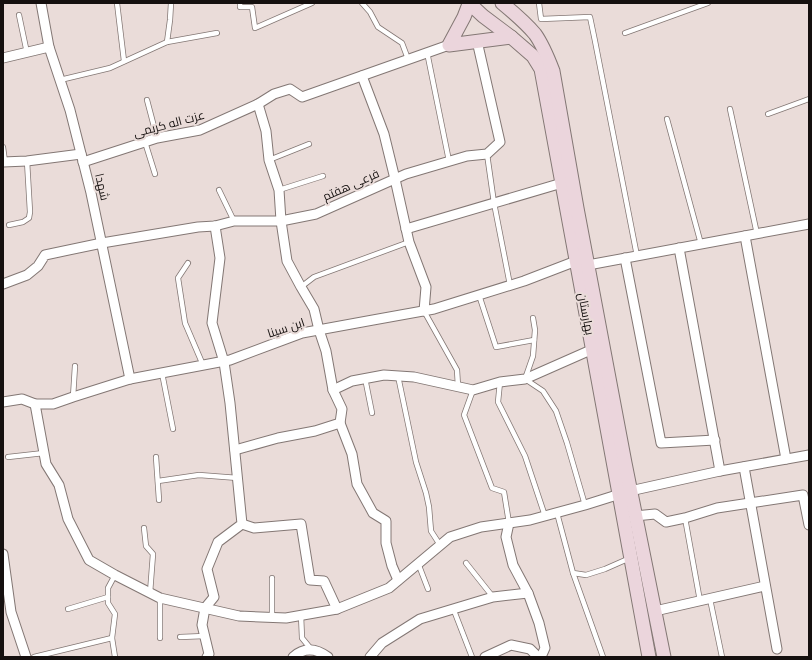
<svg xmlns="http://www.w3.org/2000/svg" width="812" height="660" font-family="'Noto Sans',Cairo,sans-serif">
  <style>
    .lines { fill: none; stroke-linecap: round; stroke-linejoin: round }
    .lane-casing { stroke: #837774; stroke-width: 6 }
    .street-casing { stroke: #837774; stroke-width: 11 }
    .secondary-casing { stroke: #837774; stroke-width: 15 }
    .lane { stroke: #fff; stroke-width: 4.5 }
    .street { stroke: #fff; stroke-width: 9 }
    .secondary { stroke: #ebd5dc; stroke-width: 13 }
    .labels { text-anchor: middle; stroke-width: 4; stroke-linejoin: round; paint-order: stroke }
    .street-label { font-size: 12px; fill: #15100f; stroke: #eadcd9 }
  </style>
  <rect width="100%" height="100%" fill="#eadcd9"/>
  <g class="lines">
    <g class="lane-casing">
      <g id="lane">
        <path d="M117,3L124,61"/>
        <path d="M240,3V7H252L255,28L312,3"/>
        <path d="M362,3L370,12L378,27L402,43L408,59"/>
        <path d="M539,3L541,19L590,17L595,41L637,256"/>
        <path d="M19,15L27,53"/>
        <path d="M625,33L708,3"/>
        <path d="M167,42L170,20L171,3"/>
        <path d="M427,52L449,161"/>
        <path d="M60,80L110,68L167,42L217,33"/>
        <path d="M147,100L157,138"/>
        <path d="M730,109L757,234"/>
        <path d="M768,114L809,99"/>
        <path d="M667,119L701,244"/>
        <path d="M145,142L155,174"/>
        <path d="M3,147L5,162"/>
        <path d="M487,154L494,203L510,285"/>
        <path d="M269,160L309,144"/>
        <path d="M219,190L234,221"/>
        <path d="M279,190L323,176"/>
        <path d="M9,225L23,222L29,218L30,212L27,161"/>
        <path d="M188,263L178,278L185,323L203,365"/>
        <path d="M301,287L314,277L409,242"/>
        <path d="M479,295L496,347L534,340"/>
        <path d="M424,311L457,370L458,386"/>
        <path d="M533,318L535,330L533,356L525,379L543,391L556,411L567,443L585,505"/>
        <path d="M162,373L173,429"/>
        <path d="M398,376L416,462L426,493L429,507L431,531L440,545"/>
        <path d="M365,378L372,413"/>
        <path d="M500,382L498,402L525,456L545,516"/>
        <path d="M473,390L464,415L492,488L504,492L509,523"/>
        <path d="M73,397L75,366"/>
        <path d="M8,457L44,453"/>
        <path d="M156,457L159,500"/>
        <path d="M158,481L199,475L238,478"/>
        <path d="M557,513L573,573L586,575L605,569L630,558"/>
        <path d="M685,518L700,601"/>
        <path d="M144,528L146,546L153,554L150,593"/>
        <path d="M418,563L428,589"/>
        <path d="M466,563L493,597"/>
        <path d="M573,573L603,657"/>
        <path d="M115,575L108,588V603L115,614L112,638L115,657"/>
        <path d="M272,578V617"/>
        <path d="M710,599L722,657"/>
        <path d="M453,608L472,657"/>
        <path d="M68,609L108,597"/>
        <path d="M301,615L302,638L311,649"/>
        <path d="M180,637L205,636"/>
        <path d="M160,638V598"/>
        <path d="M34,657L112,638"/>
      </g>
    </g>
    <g class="street-casing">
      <g id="street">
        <path d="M41,3L49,47L70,110L91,193L130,379"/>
        <path d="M3,58L49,47"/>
        <path d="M362,76L384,134L395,179L409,242L426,287L424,311"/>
        <path d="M3,162L27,161L81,154"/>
        <path d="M83,162L157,138L200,130L258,104L274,94L290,89L302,97L449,45"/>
        <path d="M406,229L562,183"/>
        <path d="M745,236L786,459"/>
        <path d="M679,248L720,471"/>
        <path d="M625,258L661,443L715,440"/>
        <path d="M588,265L809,224"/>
        <path d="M3,284L27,275L38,266L45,255L102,243L198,227L215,226L234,221H281L316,214L406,174L467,156L487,154L500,142L477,41"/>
        <path d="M333,390L352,381L384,375L414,377L473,390L500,382L525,379L593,349"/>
        <path d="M3,402L22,399L35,404H53L73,397L130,379L230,360L302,333L373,320L434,309L524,281L576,261"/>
        <path d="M35,404L46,464L59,485L68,519L89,560L115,575L160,598L239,616L286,618L337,609L389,588L450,537L481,527L530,520L585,505L620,494"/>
        <path d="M340,423L352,454L357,484L373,513L386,521V543L392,566L398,580"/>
        <path d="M235,450L278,438L315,431L340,423L342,409L333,390L326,351L319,330L314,309L301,287L287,261L281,221L279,190L269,160L266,131L258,104"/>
        <path d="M744,467L777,649"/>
        <path d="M630,491L720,471L809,455"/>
        <path d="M635,516L655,514L666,522L685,518L717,508L803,495L809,525"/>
        <path d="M509,523L506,537L513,565L528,593L539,623L545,648L541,657"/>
        <path d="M242,524L254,528L301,524L310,580L324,581L337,609"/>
        <path d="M3,554L11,612L26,657"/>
        <path d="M655,611L765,586"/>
        <path d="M207,657L209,654L202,625L205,608L214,597L207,569L218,542L242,524L230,403L224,362L212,323L220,258L215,226"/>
        <path d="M293,657C304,647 316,648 328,657"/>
        <path d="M370,657L382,643L420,619L493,597L528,593"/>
        <path d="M485,657L511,645L530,649L538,657"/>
      </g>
    </g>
    <g class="secondary-casing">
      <g id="secondary">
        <path d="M469,3L483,16L511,37L533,56L541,69L649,657"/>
        <path d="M502,3C514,13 525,22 535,34C543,45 548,58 553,71L577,208L625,463L664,657"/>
        <path d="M469,4L464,17L449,45L511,37"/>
      </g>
    </g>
    <use href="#lane" class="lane"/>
    <use href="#street" class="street"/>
    <use href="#secondary" class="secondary"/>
  </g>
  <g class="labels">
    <g class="street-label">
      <text transform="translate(169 124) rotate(-15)" y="4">عزت اله کریمی</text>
      <text transform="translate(351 185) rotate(-24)" y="4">فرعی هفتم</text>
      <text transform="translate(102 187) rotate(77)" y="4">شهدا</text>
      <text transform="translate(586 314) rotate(79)" y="4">بهارستان</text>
      <text transform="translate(286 328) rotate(-18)" y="4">ابن سینا</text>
    </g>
  </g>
  <rect width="812" height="660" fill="none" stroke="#15100f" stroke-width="8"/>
</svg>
